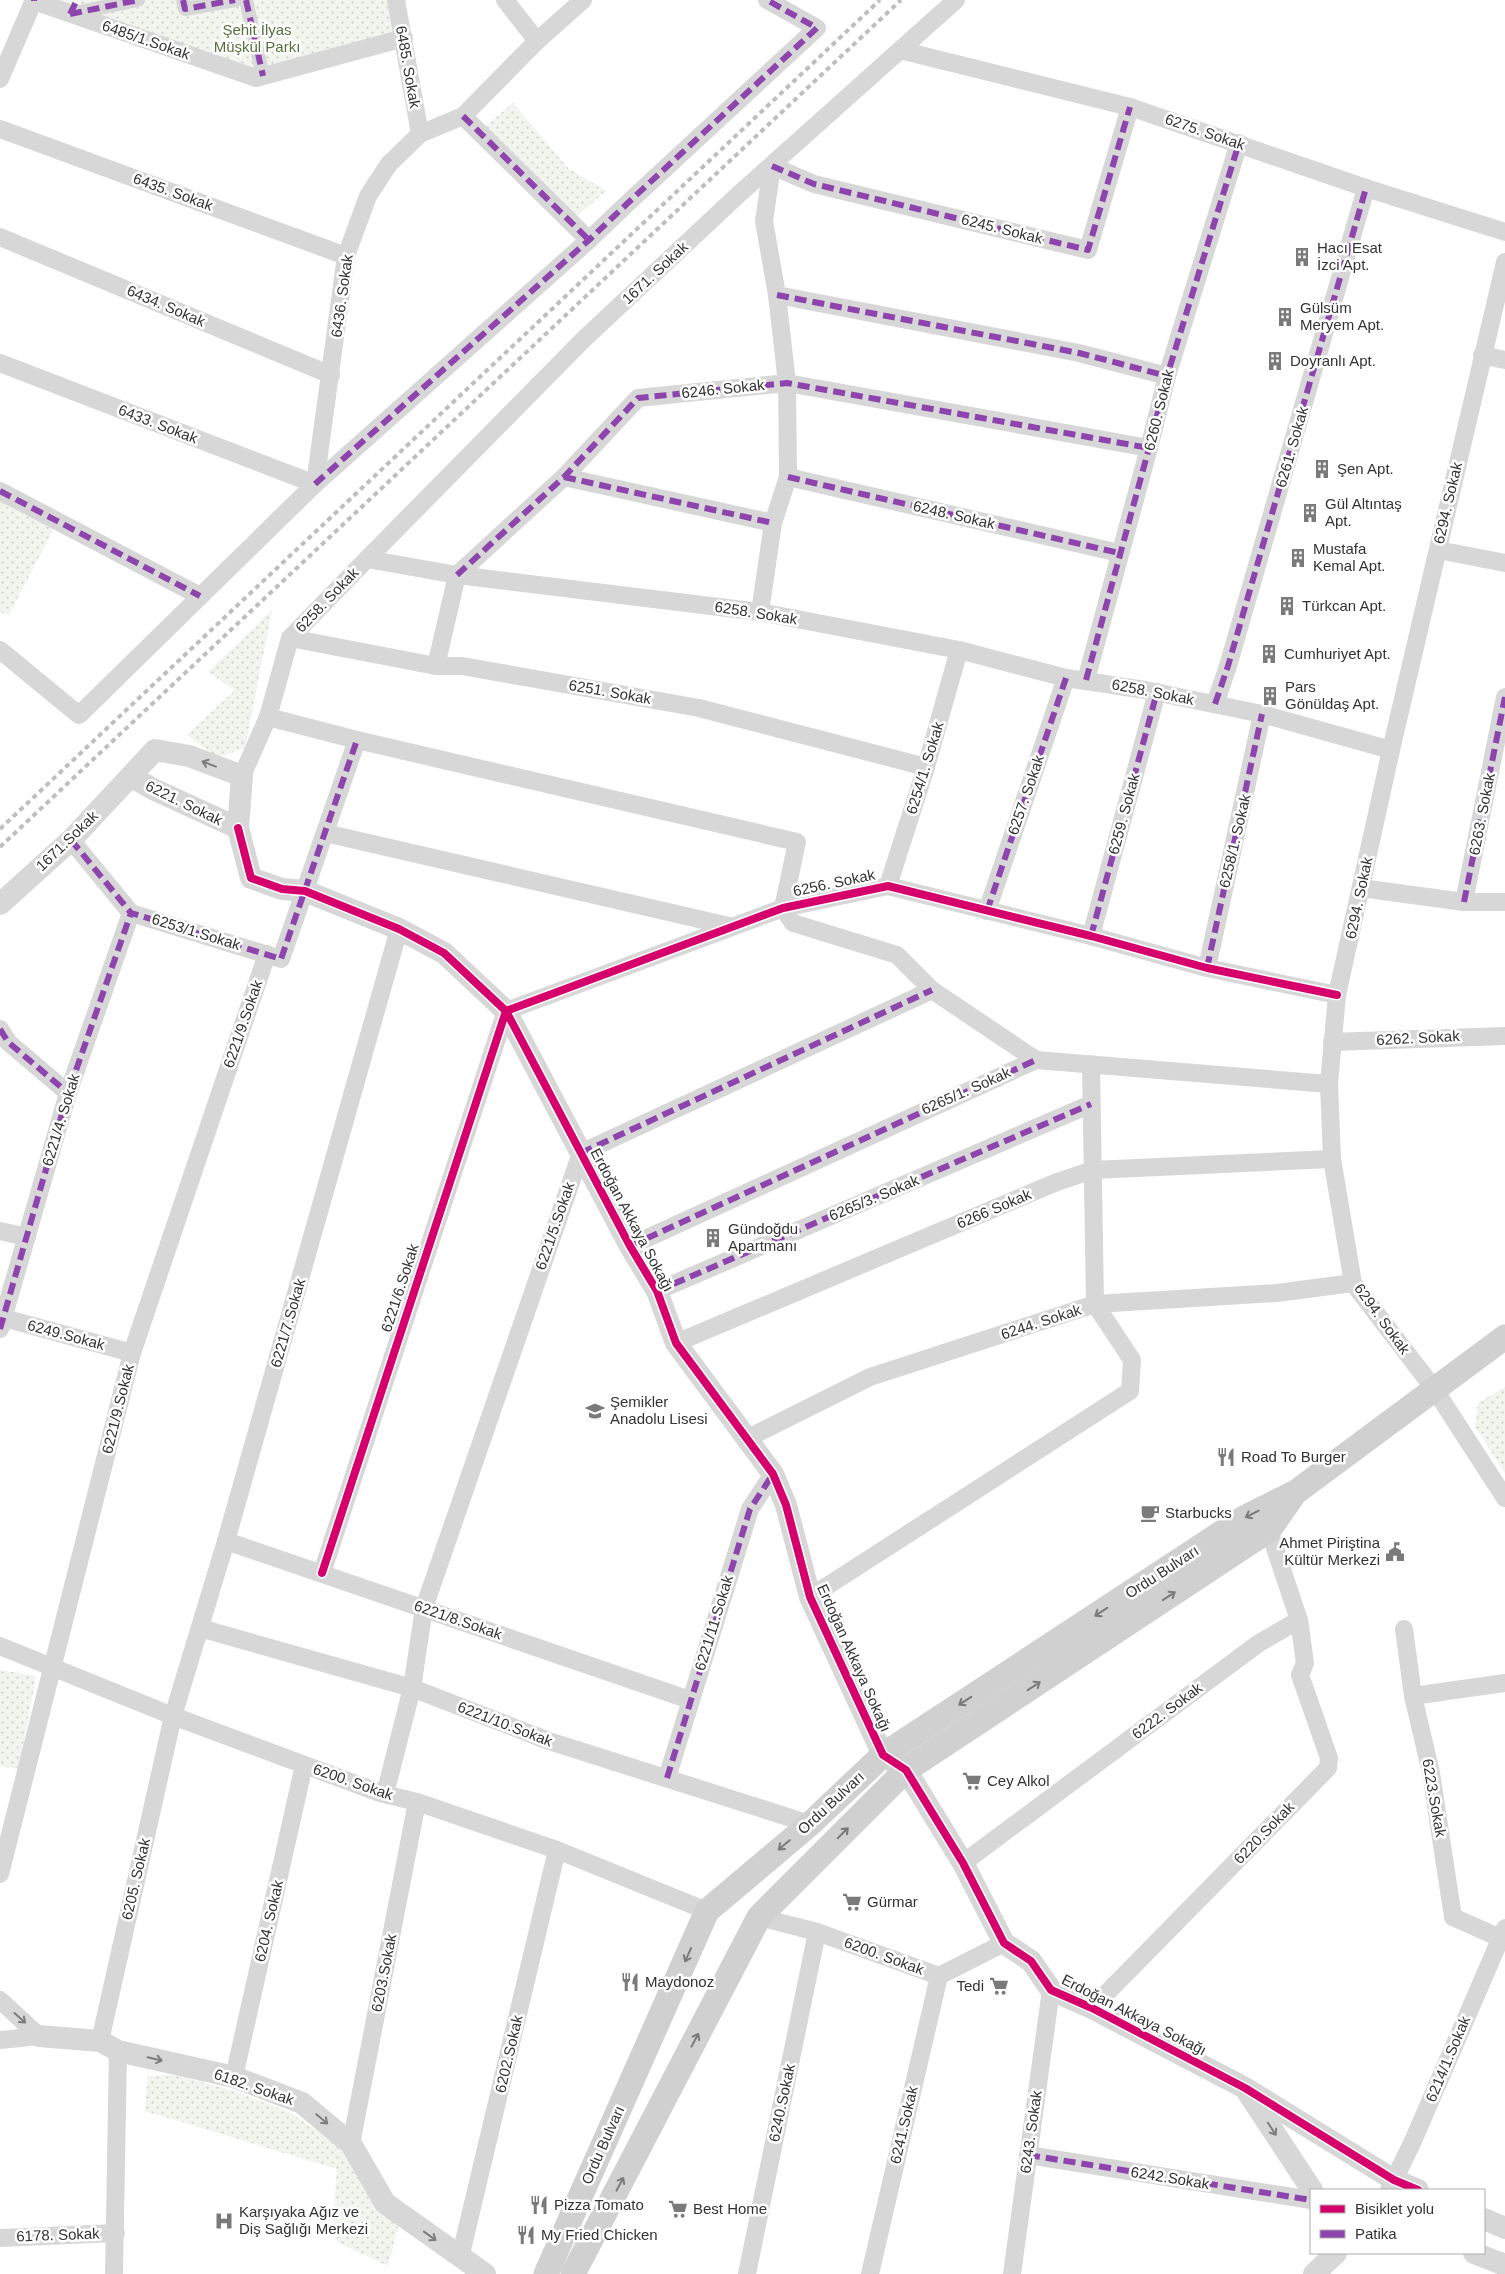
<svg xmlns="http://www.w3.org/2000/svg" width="1505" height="2274" font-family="Arial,sans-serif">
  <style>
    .park { fill: url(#park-dots) }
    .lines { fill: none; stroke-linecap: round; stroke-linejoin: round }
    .pedestrian { stroke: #d7d7d7; stroke-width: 14 }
    .minor { stroke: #d7d7d7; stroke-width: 18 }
    .tertiary { stroke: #d7d7d7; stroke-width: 22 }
    .secondary { stroke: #d0d0d0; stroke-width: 25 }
    .rail { stroke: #bebebe; stroke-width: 4; stroke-dasharray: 5 4; stroke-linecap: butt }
    .quiet { stroke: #8e44ad; stroke-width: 6; stroke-dasharray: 12 6; stroke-linecap: butt }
    .cycleway-casing { stroke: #fff; stroke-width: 11 }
    .cycleway { stroke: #d6006c; stroke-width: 8 }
    .oneway { stroke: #7d7d7d }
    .oneway2 { stroke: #7a7a7a }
    .labels { text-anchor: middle; stroke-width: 5; stroke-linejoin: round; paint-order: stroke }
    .park-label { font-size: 15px; fill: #56703f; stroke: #fff }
    .street-label { font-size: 15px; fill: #333; stroke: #fff }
    .poi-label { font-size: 15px; fill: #333; stroke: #fff; text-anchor: start }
  </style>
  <defs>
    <pattern id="park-dots" width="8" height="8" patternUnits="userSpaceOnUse" patternTransform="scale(1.25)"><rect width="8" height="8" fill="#f1f5ed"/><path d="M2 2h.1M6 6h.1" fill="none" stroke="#cfd2cc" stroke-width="1.8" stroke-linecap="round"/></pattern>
  </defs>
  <rect width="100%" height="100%" fill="#fff"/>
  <g class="park">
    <path d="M34,0H396L404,38L256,78Z"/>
    <path d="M513,103L568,168L606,191L577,216L485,127Z"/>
    <path d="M0,499L55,526L9,615L0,612Z"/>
    <path d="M272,610L245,748L217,758L187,735L235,690L208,672Z"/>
    <path d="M1505,1387V1473L1475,1427L1478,1403Z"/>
    <path d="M0,1670L36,1676L19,1769L0,1766Z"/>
    <path d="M175,2075L235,2091L289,2112L334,2142L399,2225L388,2266L337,2242L334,2206L337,2169L145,2111L148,2076Z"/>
  </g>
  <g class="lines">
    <g class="pedestrian">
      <path d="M183,0L185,9L235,0"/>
      <path d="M246,0L263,76"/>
      <path d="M70,14L138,0"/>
    </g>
    <g class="minor">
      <path d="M396,0L420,134"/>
      <path d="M505,0L537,41"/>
      <path d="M34,1L256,78L404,38"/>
      <path d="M900,50L1130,107L1366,188L1505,232"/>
      <path d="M0,79L34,0"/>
      <path d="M463,116L589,240"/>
      <path d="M0,129L346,256"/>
      <path d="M0,237L331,375"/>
      <path d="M1505,262L1391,750L1337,995L1329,1084L1332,1159L1353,1283L1435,1390L1505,1498"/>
      <path d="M777,295L1079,353L1167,376"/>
      <path d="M1482,355L1505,360"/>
      <path d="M0,363L315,484"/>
      <path d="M564,477L773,523"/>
      <path d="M788,477L1119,553"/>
      <path d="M315,484L346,256L368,196L389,164L420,134L463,116L537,41L583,0"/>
      <path d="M0,491L200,596"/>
      <path d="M1438,550L1505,563"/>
      <path d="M367,559L584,339L738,195L956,0"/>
      <path d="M760,612L773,523L788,477L787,383L777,295L764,221L772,166L814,184L1088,250L1130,107"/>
      <path d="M290,638L436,666H462L699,708L926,767"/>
      <path d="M0,650L79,715L315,484L589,240L632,199L817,28L767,0"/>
      <path d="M436,666L457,575L564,477L638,398L787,383L1149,448"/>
      <path d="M1086,680L1149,448L1167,376L1239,143"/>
      <path d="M1215,704L1228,666L1366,188"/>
      <path d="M268,717L357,740L797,842L783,908L793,923L897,955L932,990L1036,1060"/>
      <path d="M242,776L268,717L290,638L367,559L457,575L760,612L959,650L1066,678L1145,690L1262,714L1391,750"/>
      <path d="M325,833L729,926"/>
      <path d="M71,840L131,913L281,959L357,740"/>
      <path d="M888,886L926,767L959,650"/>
      <path d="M1361,888L1464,902H1505"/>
      <path d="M1464,902L1505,697"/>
      <path d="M987,911L1066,678"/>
      <path d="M1091,936L1157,692"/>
      <path d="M1207,968L1262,714"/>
      <path d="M0,1029L8,1042L68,1093"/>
      <path d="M1332,1042L1505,1036"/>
      <path d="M0,1231L27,1237"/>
      <path d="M630,1246L1036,1060L1329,1084"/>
      <path d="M657,1291L1091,1104"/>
      <path d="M0,1317L132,1353"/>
      <path d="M0,1329L68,1093L131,913"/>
      <path d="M676,1343L1057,1182L1093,1170L1332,1159"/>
      <path d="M748,1438L870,1377L1095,1304L1277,1293L1353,1283"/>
      <path d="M226,1541L690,1700"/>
      <path d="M322,1573L506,1011L783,908L888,886L1091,936L1207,968L1337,995"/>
      <path d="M810,1597L1130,1391L1132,1360L1095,1304L1091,1064"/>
      <path d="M200,1628L412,1688L549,1741L810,1824"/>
      <path d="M1404,1629L1413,1696L1431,1773L1453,1917L1500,1938"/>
      <path d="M0,1646L173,1716L380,1793L417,1802L557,1850L707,1911"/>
      <path d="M1413,1696L1505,1683"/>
      <path d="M667,1778L750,1509L773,1474"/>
      <path d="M385,1794L412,1688L424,1608L581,1153L932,990"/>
      <path d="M963,1863L1259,1643L1299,1620L1269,1530"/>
      <path d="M0,1874L132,1353L267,954"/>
      <path d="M759,1917L817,1932L939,1976L1004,1943"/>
      <path d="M0,2000L39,2036"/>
      <path d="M1092,2008L1328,1768L1329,1758L1300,1675L1305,1663L1299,1620"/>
      <path d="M0,2040L39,2036"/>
      <path d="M100,2041L173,1716L226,1541L399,929"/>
      <path d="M234,2077L304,1765"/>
      <path d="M351,2144L417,1802"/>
      <path d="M1028,2155L1311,2200"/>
      <path d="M1389,2190L1413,2141L1505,1928"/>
      <path d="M0,2238L116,2233"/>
      <path d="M460,2258L557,1850"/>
      <path d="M114,2274L118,2051"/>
      <path d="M747,2274L817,1932"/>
      <path d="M870,2274L939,1976"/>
      <path d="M1012,2274L1051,1990"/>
    </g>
    <g class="tertiary">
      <path d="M238,828L251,878L282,889L305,891L399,929L444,953L506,1011L630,1246L657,1291L676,1343L773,1474L786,1505L810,1597L883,1755L906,1770L963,1863L1004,1943L1031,1961L1051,1990L1092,2008L1245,2088L1394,2180L1418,2190"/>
      <path d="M0,904L71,840L155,750L189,756L242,776L238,828L153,789L132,777"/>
      <path d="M39,2036L100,2041L118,2051L234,2077L302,2103L351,2144L385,2203L485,2274"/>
      <path d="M1248,2093L1312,2190"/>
      <path d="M1484,2219L1505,2228"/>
      <path d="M1474,2253L1505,2265"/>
      <path d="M1314,2274L1336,2253"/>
    </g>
    <g class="secondary">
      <path d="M546,2274L707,1911L810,1824L883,1755L1244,1518L1296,1492L1505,1337"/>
      <path d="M573,2274L759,1917L906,1770L1269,1530L1294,1494"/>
    </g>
    <g class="rail">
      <path d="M0,829L880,0"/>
      <path d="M0,847L901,0"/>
    </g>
    <g class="quiet">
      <path d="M183,0L185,9L235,0"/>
      <path d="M246,0L263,76"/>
      <path d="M34,1V0"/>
      <path d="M70,14L138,0"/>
      <path d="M70,14L77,0"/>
      <path d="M463,116L589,240"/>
      <path d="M772,166L814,184L1088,250L1130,107"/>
      <path d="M777,295L1079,353L1167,376"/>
      <path d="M564,477L773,523"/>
      <path d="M788,477L1119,553"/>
      <path d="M315,484L589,240L632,199L817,28L767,0"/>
      <path d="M0,491L200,596"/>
      <path d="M457,575L564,477L638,398L787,383L1149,448"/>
      <path d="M1086,680L1149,448L1167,376L1239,143"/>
      <path d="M1215,704L1228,666L1366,188"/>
      <path d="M71,840L131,913L281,959L357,740"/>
      <path d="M1464,902L1505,697"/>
      <path d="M987,911L1066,678"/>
      <path d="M1091,936L1157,692"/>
      <path d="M1207,968L1262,714"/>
      <path d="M0,1029L8,1042L68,1093"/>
      <path d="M581,1153L932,990"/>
      <path d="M630,1246L1036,1060"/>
      <path d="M657,1291L1091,1104"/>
      <path d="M0,1329L68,1093L131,913"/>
      <path d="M667,1778L750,1509L773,1474"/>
      <path d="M1028,2155L1311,2200"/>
    </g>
    <g class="cycleway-casing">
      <g id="cycleway">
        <path d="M238,828L251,878L282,889L305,891L399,929L444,953L506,1011L630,1246L657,1291L676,1343L773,1474L786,1505L810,1597L883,1755L906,1770L963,1863L1004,1943L1031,1961L1051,1990L1092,2008L1245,2088L1394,2180L1418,2190"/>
        <path d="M322,1573L506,1011L783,908L888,886L1091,936L1207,968L1337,995"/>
      </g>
    </g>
    <use href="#cycleway" class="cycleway"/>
  </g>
  <defs><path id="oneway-shaft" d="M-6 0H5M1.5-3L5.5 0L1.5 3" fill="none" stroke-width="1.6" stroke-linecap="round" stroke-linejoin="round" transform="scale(1.25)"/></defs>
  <g class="oneway">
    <use href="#oneway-shaft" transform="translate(209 764) rotate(-159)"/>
    <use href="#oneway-shaft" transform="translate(20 2018) rotate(42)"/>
    <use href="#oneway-shaft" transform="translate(155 2059) rotate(13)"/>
    <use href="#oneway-shaft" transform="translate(322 2119) rotate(40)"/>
    <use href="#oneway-shaft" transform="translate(1272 2129) rotate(57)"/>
    <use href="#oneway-shaft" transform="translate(430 2236) rotate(36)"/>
  </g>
  <g class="oneway2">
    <use href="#oneway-shaft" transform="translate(1252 1514) rotate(153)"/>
    <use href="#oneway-shaft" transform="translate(1169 1596) rotate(-33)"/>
    <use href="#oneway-shaft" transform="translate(1101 1612) rotate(147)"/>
    <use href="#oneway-shaft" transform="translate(1034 1686) rotate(-33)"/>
    <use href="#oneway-shaft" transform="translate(965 1701) rotate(147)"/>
    <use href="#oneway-shaft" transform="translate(843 1833) rotate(-45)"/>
    <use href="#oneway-shaft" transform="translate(784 1845) rotate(140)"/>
    <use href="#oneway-shaft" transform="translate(688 1955) rotate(114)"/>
    <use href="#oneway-shaft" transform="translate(695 2040) rotate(-62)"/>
    <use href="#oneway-shaft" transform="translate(620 2184) rotate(-62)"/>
  </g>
  <defs>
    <g id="building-bare" transform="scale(1.5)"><path d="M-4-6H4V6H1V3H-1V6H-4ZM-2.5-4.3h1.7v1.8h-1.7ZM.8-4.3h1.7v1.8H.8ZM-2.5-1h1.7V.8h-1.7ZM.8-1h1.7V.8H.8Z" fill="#7a7a7a" stroke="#fff" stroke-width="2.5" paint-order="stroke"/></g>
    <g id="school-bare" transform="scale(1.5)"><path d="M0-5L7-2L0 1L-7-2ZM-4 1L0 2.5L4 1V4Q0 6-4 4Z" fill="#7a7a7a" stroke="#fff" stroke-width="2.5" paint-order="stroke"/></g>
    <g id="restaurant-bare" transform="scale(1.5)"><path d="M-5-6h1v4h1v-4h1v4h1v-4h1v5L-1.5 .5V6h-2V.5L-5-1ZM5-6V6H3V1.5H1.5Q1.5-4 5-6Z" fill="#7a7a7a" stroke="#fff" stroke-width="2.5" paint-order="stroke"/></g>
    <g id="cafe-bare" transform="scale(1.5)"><path d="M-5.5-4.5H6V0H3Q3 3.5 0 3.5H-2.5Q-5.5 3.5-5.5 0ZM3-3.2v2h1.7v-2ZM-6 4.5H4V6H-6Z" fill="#7a7a7a" stroke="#fff" stroke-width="2.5" paint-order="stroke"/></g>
    <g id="civic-bare" transform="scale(1.5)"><path d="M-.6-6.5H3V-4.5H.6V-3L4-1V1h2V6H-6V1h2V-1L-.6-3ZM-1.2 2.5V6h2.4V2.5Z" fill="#7a7a7a" stroke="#fff" stroke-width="2.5" paint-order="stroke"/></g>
    <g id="supermarket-bare" transform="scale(1.5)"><path d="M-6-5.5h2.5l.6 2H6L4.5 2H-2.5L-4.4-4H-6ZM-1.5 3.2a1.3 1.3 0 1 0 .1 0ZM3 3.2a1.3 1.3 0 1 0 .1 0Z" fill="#7a7a7a" stroke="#fff" stroke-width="2.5" paint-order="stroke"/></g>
    <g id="hospital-bare" transform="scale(1.5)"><path d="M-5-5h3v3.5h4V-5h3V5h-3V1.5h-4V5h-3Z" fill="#7a7a7a" stroke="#fff" stroke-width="2.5" paint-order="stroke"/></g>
  </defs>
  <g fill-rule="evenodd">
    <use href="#building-bare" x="1302" y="257"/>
    <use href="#building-bare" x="1285" y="317"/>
    <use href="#building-bare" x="1275" y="361"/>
    <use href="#building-bare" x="1322" y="469"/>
    <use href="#building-bare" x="1310" y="513"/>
    <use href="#building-bare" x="1298" y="558"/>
    <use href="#building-bare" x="1287" y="606"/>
    <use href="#building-bare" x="1269" y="654"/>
    <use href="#building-bare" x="1270" y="696"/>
    <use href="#building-bare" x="713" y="1238"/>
    <use href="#school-bare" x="595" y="1411"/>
    <use href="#restaurant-bare" x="1226" y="1457"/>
    <use href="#cafe-bare" x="1150" y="1513"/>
    <use href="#civic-bare" x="1395" y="1552"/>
    <use href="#supermarket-bare" x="972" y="1781"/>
    <use href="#supermarket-bare" x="852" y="1902"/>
    <use href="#restaurant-bare" x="630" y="1982"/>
    <use href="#supermarket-bare" x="999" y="1986"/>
    <use href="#restaurant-bare" x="539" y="2205"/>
    <use href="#supermarket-bare" x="678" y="2209"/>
    <use href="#hospital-bare" x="224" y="2221"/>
    <use href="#restaurant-bare" x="526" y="2235"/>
  </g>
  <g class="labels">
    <g class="park-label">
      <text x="257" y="35">Şehit İlyas<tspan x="257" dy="17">Müşkül Parkı</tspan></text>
    </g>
    <g class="street-label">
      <text transform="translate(146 40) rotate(19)" y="5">6485/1.Sokak</text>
      <text transform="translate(408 67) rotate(80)" y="5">6485. Sokak</text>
      <text transform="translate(1205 132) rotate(19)" y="5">6275. Sokak</text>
      <text transform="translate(173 192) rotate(20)" y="5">6435. Sokak</text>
      <text transform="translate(1002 229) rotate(14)" y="5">6245. Sokak</text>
      <text transform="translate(655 273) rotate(-43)" y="5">1671. Sokak</text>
      <text transform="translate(342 296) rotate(-82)" y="5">6436. Sokak</text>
      <text transform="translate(166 306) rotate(23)" y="5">6434. Sokak</text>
      <text transform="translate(723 389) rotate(-6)" y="5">6246. Sokak</text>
      <text transform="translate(1159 410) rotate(-76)" y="5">6260. Sokak</text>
      <text transform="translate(158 424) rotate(21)" y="5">6433. Sokak</text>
      <text transform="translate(1292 447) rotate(-74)" y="5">6261. Sokak</text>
      <text transform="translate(1448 503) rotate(-77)" y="5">6294. Sokak</text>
      <text transform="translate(954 515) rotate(13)" y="5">6248. Sokak</text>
      <text transform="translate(327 600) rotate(-46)" y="5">6258. Sokak</text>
      <text transform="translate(756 613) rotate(9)" y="5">6258. Sokak</text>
      <text transform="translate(610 692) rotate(10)" y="5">6251. Sokak</text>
      <text transform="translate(1153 692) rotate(11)" y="5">6258. Sokak</text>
      <text transform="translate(925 768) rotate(-73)" y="5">6254/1. Sokak</text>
      <text transform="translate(1026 795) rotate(-71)" y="5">6257. Sokak</text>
      <text transform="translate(184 803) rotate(26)" y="5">6221. Sokak</text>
      <text transform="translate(1124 814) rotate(-75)" y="5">6259. Sokak</text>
      <text transform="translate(1482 814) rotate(-79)" y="5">6263. Sokak</text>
      <text transform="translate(67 841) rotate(-44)" y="5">1671.Sokak</text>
      <text transform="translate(1235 841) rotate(-77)" y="5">6258/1. Sokak</text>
      <text transform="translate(834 883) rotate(-12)" y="5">6256. Sokak</text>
      <text transform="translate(1359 898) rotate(-78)" y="5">6294. Sokak</text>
      <text transform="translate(196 932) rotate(17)" y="5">6253/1.Sokak</text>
      <text transform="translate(243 1024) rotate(-71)" y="5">6221/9.Sokak</text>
      <text transform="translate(1418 1038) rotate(-3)" y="5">6262. Sokak</text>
      <text transform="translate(966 1091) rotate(-24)" y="5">6265/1. Sokak</text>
      <text transform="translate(61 1120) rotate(-73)" y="5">6221/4. Sokak</text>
      <text transform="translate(874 1198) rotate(-23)" y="5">6265/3. Sokak</text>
      <text transform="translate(994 1209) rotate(-23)" y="5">6266 Sokak</text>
      <text transform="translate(632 1220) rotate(62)" y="5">Erdoğan Akkaya Sokağı</text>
      <text transform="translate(555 1226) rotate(-71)" y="5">6221/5.Sokak</text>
      <text transform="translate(400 1288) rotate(-72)" y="5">6221/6.Sokak</text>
      <text transform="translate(1382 1319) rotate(54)" y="5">6294. Sokak</text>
      <text transform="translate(1041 1322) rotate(-18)" y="5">6244. Sokak</text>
      <text transform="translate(288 1323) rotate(-74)" y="5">6221/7.Sokak</text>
      <text transform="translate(66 1335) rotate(15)" y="5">6249.Sokak</text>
      <text transform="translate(118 1409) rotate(-76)" y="5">6221/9.Sokak</text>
      <text transform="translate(1162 1572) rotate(-33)" y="5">Ordu Bulvarı</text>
      <text transform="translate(458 1620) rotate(19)" y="5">6221/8.Sokak</text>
      <text transform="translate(714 1623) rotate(-73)" y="5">6221/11.Sokak</text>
      <text transform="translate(854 1658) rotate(66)" y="5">Erdoğan Akkaya Sokağı</text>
      <text transform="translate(1167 1711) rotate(-37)" y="5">6222. Sokak</text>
      <text transform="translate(505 1724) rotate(21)" y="5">6221/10.Sokak</text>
      <text transform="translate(353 1782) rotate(19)" y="5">6200. Sokak</text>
      <text transform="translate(1434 1798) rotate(80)" y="5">6223.Sokak</text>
      <text transform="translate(831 1803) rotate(-43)" y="5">Ordu Bulvarı</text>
      <text transform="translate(1264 1833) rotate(-46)" y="5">6220.Sokak</text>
      <text transform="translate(136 1879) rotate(-77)" y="5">6205. Sokak</text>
      <text transform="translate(269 1921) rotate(-77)" y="5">6204. Sokak</text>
      <text transform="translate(884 1956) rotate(20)" y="5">6200. Sokak</text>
      <text transform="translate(384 1973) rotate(-79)" y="5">6203.Sokak</text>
      <text transform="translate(1134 2015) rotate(27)" y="5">Erdoğan Akkaya Sokağı</text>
      <text transform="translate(509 2054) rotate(-77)" y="5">6202.Sokak</text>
      <text transform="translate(1448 2059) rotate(-67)" y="5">6214/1.Sokak</text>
      <text transform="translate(254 2087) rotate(19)" y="5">6182. Sokak</text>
      <text transform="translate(782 2103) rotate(-78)" y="5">6240.Sokak</text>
      <text transform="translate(904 2125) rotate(-77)" y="5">6241.Sokak</text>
      <text transform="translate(1031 2132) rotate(-82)" y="5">6243. Sokak</text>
      <text transform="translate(603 2145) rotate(-66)" y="5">Ordu Bulvarı</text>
      <text transform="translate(1170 2178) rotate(9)" y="5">6242.Sokak</text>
      <text transform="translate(58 2235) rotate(-2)" y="5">6178. Sokak</text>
    </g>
    <g class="poi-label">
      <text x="1317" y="253">Hacı Esat<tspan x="1317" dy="17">İzci Apt.</tspan></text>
      <text x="1300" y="313">Gülsüm<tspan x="1300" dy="17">Meryem Apt.</tspan></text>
      <text x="1290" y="366">Doyranlı Apt.</text>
      <text x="1337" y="474">Şen Apt.</text>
      <text x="1325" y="509">Gül Altıntaş<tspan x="1325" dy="17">Apt.</tspan></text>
      <text x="1313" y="554">Mustafa<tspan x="1313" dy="17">Kemal Apt.</tspan></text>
      <text x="1302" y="611">Türkcan Apt.</text>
      <text x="1284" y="659">Cumhuriyet Apt.</text>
      <text x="1285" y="692">Pars<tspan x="1285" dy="17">Gönüldaş Apt.</tspan></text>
      <text x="728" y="1234">Gündoğdu<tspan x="728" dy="17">Apartmanı</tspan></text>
      <text x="610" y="1407">Şemikler<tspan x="610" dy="17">Anadolu Lisesi</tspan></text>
      <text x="1241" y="1462">Road To Burger</text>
      <text x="1165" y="1518">Starbucks</text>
      <text x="1380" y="1548" text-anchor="end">Ahmet Piriştina<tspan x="1380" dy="17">Kültür Merkezi</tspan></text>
      <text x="987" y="1786">Cey Alkol</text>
      <text x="867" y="1907">Gürmar</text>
      <text x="645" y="1987">Maydonoz</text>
      <text x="984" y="1991" text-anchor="end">Tedi</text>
      <text x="554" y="2210">Pizza Tomato</text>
      <text x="693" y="2214">Best Home</text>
      <text x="239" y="2217">Karşıyaka Ağız ve<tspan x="239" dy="17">Diş Sağlığı Merkezi</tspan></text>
      <text x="541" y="2240">My Fried Chicken</text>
    </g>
  </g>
  <rect x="1310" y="2189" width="175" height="65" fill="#ffffff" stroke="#adadad"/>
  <rect x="1320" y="2205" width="25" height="8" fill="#d6006c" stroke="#adadad"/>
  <text x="1355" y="2214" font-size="15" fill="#333333">Bisiklet yolu</text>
  <rect x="1320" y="2230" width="25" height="8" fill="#8e44ad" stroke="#adadad"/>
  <text x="1355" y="2239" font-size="15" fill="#333333">Patika</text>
</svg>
